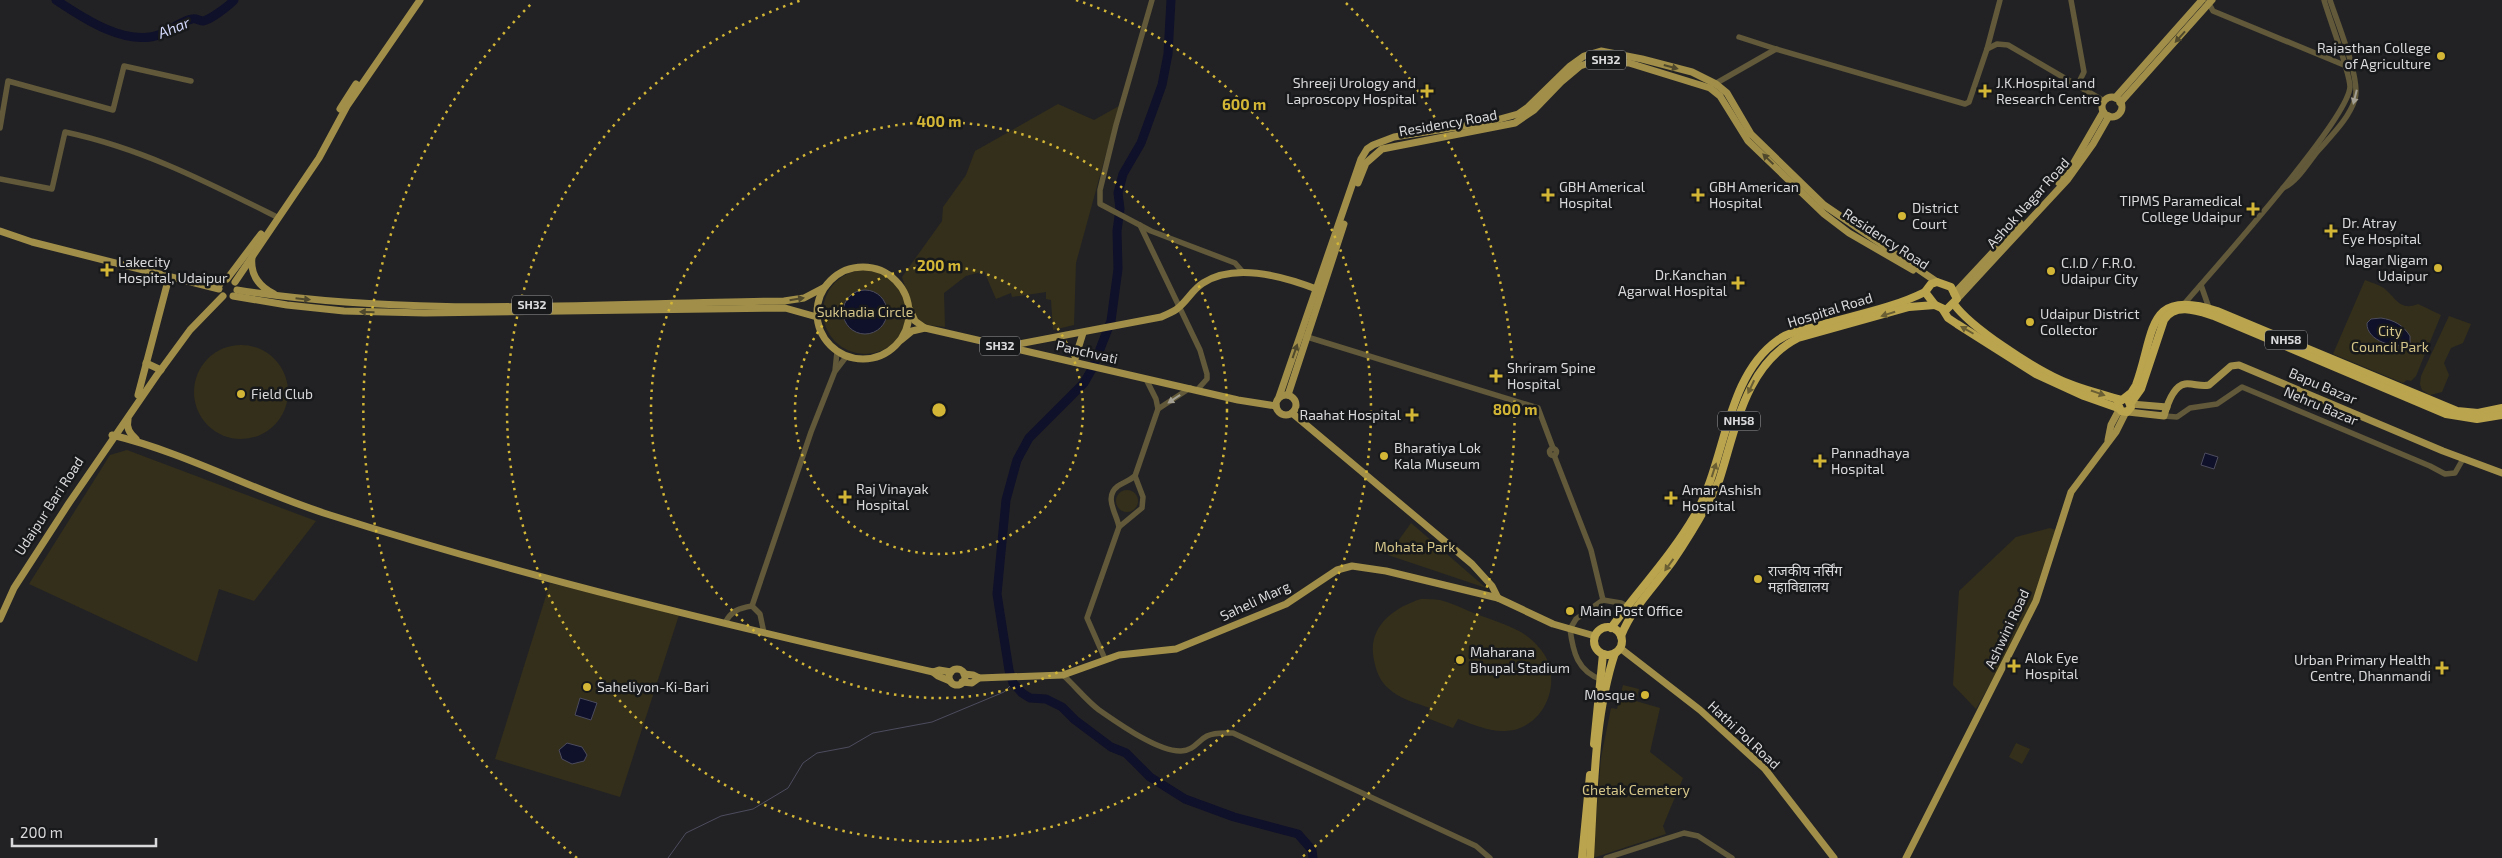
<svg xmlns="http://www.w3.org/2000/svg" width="2502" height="858" font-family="'Exo 2','Noto Sans Devanagari',sans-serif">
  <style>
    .green { fill: #342f1a }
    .water { fill: #0f1029; stroke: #4c4c5e }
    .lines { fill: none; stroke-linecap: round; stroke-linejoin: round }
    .stream { stroke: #4c4c5e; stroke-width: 1 }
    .river { stroke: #0f1029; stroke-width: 9 }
    .minor { stroke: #615939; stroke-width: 5.5 }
    .major { stroke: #a18f49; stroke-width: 7 }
    .highway { stroke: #baa44e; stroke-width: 8 }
    .oneway { fill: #4f482d }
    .oneway2 { fill: #a39f92 }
    .oneway3 { fill: #695e34 }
    .ring { fill: none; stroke: #d3b635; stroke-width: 2.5; stroke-dasharray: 2.5 5 }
    .poi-dot { fill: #d3b635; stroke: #18191b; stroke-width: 2 }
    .labels { text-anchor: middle; stroke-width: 5; stroke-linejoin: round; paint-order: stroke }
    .shield { fill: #18191b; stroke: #9f9fa1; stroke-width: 1 }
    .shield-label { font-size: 12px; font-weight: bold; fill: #d9d9db }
    .poi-label { font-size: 14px; fill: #d9d9db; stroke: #18191b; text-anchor: start }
    .street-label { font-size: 14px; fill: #d9d9db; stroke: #18191b }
    .park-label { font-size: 14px; fill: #d4c589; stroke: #18191b }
    .water-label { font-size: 15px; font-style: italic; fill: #d5dafd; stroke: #18191b }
    .centre { fill: #d3b635; stroke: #18191b; stroke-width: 2.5 }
    .ring-label { font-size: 15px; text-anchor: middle; font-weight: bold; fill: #d3b635; stroke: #18191b; stroke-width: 5; stroke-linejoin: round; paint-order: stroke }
  </style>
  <rect width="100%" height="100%" fill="#222225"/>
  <g class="green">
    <path d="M1058,104L1094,120L1119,106L1076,263L1074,325L1053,330L1051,300L1046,299V292L1012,297L1011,293L996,299L984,271L966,276L944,293L945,327L928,325L915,318L902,277L942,221L943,207L966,175L975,151Z"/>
    <circle cx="865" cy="312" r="42"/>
    <path d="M2365,280C2372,283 2382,285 2387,291C2397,300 2401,311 2418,304L2441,315L2416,376L2411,381L2407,380L2403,383L2333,354Z"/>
    <path d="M2449,316L2471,324L2463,343L2451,348L2444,363L2449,375L2442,392L2430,395L2422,390L2420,384L2421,376Z"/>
    <circle cx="241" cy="392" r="47"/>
    <path d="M127,450L316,521L254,601L219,589L197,662L29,584L110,455Z"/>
    <circle cx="1127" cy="501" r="11"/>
    <path d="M1411,523L1486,588L1388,555Z"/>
    <path d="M2050,528L2058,531L2032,610L1976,709L1953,685L1959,591L2016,537Z"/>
    <path d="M550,583L679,615L620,797L495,759Z"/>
    <path d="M1421,599C1427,599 1434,599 1440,600C1452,603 1464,609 1476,614C1490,619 1505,624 1519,631C1528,636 1538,645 1544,654C1563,684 1543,730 1505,731C1489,732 1473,724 1458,719L1453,728L1427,718L1430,708C1416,703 1399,699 1388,688C1380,681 1376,671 1374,660C1367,628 1392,608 1421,599Z"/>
    <path d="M1623,685L1639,689L1636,701L1660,708L1650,752L1683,778L1663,826L1666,834L1593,858L1601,758L1611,708L1617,709Z"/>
    <path d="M2016,743L2030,749L2022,764L2009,757Z"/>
  </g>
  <g class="water">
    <circle cx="865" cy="312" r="22"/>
    <path d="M2381,318C2394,320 2403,325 2410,336V343C2396,350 2366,341 2367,323L2371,319Z"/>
    <path d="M2205,453L2218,457L2214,469L2201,465Z"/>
    <path d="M580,698L597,703L591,720L575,715Z"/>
    <path d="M567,743L582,747L587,755L584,761L572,764L562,759L559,750Z"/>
  </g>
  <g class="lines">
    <path class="stream" d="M668,858L686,833L721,816L753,809L788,788L803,763L817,753L849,747L873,733L932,722L1004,692L1013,683"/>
    <g class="river">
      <path d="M56,0C83,18 127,48 161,34C171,30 181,21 192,19C196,18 200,21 203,21C210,20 230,5 234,0"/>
      <path d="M1171,0L1168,54L1162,85L1141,143L1123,174L1118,193L1120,209L1117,231L1118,269L1111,321L1093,367L1084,383L1029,438L1017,460L1006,500L997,594L1009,670L1013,683L1022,693L1030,698L1046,699L1062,707L1075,720L1111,747L1126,753L1150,777L1185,799L1234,817L1298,834L1312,850L1313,858"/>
    </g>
    <g class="minor">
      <path d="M1152,0L1116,125L1100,190V204L1151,231L1235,263L1242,271"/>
      <path d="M2071,0L2084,72L2077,86"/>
      <path d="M2207,0L2213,11L2344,65"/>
      <path d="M1739,37L1776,49"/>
      <path d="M1987,49L2000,0"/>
      <path d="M1713,85L1776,49L1965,104L1969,102L1987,49L1997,44L2008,45L2104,101"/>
      <path d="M0,128L8,81L113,110L124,66L191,81"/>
      <path d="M0,179L52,189L65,132C141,148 207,182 275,216"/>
      <path d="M2283,188C2297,182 2308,163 2317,152C2330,137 2349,119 2355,99C2361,79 2337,22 2330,0"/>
      <path d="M1140,225L1200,350L1207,374V379L1197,390"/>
      <path d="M2201,285L2209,308"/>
      <path d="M2185,303C2214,269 2348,120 2350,87C2350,72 2329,18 2324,0"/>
      <path d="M1304,336L1538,408L1553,448"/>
      <path d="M836,370L846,357"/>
      <path d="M1158,409L1190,388"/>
      <path d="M2164,416L2177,417L2190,408L2217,404L2242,387L2430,466L2445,474L2455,473L2463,459"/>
      <circle cx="1553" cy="452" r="3.5"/>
      <path d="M1554,455L1591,550L1603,600"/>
      <path d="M1135,476L1143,497L1142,508L1119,527C1117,514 1103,497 1118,486C1123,483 1130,480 1135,476Z"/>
      <path d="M1135,476L1158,409L1156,399L1146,379"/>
      <path d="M752,606L811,432L835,371L837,352"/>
      <path d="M725,623C731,611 739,608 752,606L760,614L764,633"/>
      <path d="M1105,659L1087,618L1119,527"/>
      <path d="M1063,675C1075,686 1087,701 1099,710C1118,723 1158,752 1181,751C1195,750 1197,741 1207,736C1215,732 1224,733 1233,733L1476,846L1490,858"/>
      <path d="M1602,680C1577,671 1573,652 1570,629L1576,619L1603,600L1621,603L1627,606"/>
      <path d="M1606,858L1684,833L1698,836L1732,858"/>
    </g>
    <g class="major">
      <circle cx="2112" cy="107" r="10"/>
      <path d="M2115,98L2202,0"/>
      <path d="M2120,103L2212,0"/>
      <path d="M340,109L356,84"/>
      <path d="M1358,183L1366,163L1382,149L1515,123L1534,110L1561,82L1580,66L1595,61L1629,63L1710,88L1720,96L1748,141L1824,214L1849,233L1913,270"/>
      <path d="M2059,183L2073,164L2103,112"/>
      <path d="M0,231L32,242L219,289"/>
      <path d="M252,257C250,274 258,286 274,294"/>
      <circle cx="863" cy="313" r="46"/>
      <path d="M227,279L261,234"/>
      <path d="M206,282L220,284"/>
      <path d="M235,282L319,158L347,106L420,0"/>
      <path d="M237,290C416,318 603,303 784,301L804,298L825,287"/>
      <path d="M1954,294L2020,223"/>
      <path d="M233,296L287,305L344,311L425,313L785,308L817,317"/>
      <path d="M1957,299L2068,179L2093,144L2109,116"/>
      <path d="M910,310L915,321L925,328"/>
      <path d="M901,340L912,331L925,328L1238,400L1276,406"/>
      <path d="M1008,346L1161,317C1167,314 1174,312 1178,308C1187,301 1193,289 1203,283C1235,262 1286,277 1319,290"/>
      <path d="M1074,362L1083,333"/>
      <path d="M146,363L161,370"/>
      <circle cx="1286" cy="405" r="10"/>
      <path d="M138,395L169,277"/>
      <path d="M1288,395L1344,224"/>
      <path d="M1279,397L1361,159L1367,149L1373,145L1394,137L1489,122L1518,114L1528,107L1570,66L1584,56L1601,51L1642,59L1692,72L1716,84L1727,93L1751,134L1824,205L1937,282"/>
      <path d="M2131,404L2167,407"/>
      <path d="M2128,412L2164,416C2167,405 2173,386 2185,384C2193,383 2201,387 2209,385L2231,366L2239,365L2443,451L2502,473"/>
      <path d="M1292,413L1472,564L1492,586L1498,598"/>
      <path d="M128,420C126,428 130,434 136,439"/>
      <path d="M112,435C187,453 256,492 330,515C528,578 731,626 933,672L939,670L951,672"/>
      <path d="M2108,440L2111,425L2119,410"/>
      <path d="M0,619L14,588L69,503L157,375L190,330L223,296"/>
      <path d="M1620,648L1700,710L1765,769L1834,858"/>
      <circle cx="957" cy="677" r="8"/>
      <path d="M933,672L938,676L950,681"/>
      <path d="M964,674L973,675L979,678L1063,675L1119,655L1176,649L1286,604L1337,570L1352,566L1386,571L1498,598L1553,624L1595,636"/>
      <path d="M962,682L972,683L979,678"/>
      <path d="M1906,858L2036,601L2071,492L2116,432L2126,412"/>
    </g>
    <g class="highway">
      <path d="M1937,282L1951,287L1957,299L1946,310L1935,305L1925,292L1931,284Z"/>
      <path d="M1954,304C1971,328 2032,367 2060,380C2079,389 2101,394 2122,400L2131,393L2136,385C2155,334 2145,287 2217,311L2457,411L2478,413L2502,408"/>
      <path d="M1943,310L1948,318L1957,324L2036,374L2084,396L2118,408"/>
      <path d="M2131,403L2141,389L2164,320C2175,302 2198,311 2214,316L2446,414L2477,419L2502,415"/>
      <path d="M2118,404L2121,411L2127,412L2131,407L2128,400"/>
      <circle cx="1608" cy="641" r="14"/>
      <path d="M1611,628C1638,591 1672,555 1695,515C1726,462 1725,377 1778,340C1790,331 1807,329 1821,325C1855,315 1893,308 1925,292"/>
      <path d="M1621,636C1632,608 1654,587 1672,562C1689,537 1706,509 1719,481C1736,429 1745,365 1798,338L1909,307L1935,305"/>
      <path d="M1594,744L1603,654"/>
      <path d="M1582,858L1590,775"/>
      <path d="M1590,858C1594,792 1594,716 1615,653"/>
    </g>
  </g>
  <defs><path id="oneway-solid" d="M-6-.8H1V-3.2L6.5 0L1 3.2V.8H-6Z" transform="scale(1.25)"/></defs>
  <g class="oneway">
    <use href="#oneway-solid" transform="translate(2180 37) rotate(132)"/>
    <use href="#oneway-solid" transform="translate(1671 67) rotate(15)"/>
    <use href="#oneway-solid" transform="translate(1768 159) rotate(-136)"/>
    <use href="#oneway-solid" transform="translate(303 299) rotate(6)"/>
    <use href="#oneway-solid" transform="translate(797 299) rotate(-9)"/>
    <use href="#oneway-solid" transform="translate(367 312) rotate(-179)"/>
    <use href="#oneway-solid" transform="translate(1295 351) rotate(-71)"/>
  </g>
  <g class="oneway2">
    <use href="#oneway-solid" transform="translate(2355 97) rotate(104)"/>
    <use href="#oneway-solid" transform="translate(1174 399) rotate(146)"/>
  </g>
  <g class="oneway3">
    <use href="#oneway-solid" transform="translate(1888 314) rotate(163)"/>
    <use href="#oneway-solid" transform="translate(1967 330) rotate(-150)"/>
    <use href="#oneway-solid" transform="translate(1751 387) rotate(115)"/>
    <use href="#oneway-solid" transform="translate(2098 393) rotate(19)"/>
    <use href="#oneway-solid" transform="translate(1714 470) rotate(-72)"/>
    <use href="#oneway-solid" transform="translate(1669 565) rotate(126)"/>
  </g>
  <g class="ring">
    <circle cx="939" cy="410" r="144"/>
    <circle cx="939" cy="410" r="288"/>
    <path d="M1076 0A432 432 0 1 1 802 0"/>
    <path d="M577 858A576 576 0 0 1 532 3M1346 3A576 576 0 0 1 1301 858"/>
  </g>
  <g class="poi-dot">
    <circle cx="2441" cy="56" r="5"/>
    <path d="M1424.5 83.5h5v5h5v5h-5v5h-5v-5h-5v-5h5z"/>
    <path d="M1982.5 83.5h5v5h5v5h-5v5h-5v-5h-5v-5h5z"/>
    <path d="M1545.5 187.5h5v5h5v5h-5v5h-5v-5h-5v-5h5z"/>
    <path d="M1695.5 187.5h5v5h5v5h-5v5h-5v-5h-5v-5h5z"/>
    <path d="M2250.5 201.5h5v5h5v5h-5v5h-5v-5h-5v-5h5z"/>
    <circle cx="1902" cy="216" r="5"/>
    <path d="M2328.5 223.5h5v5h5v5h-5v5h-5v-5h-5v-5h5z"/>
    <circle cx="2438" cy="268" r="5"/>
    <path d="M104.5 262.5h5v5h5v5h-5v5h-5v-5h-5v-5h5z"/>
    <circle cx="2051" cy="271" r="5"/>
    <path d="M1735.5 275.5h5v5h5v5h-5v5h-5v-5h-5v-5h5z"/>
    <circle cx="2030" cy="322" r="5"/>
    <path d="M1493.5 368.5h5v5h5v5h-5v5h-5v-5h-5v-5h5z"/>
    <circle cx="241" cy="394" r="5"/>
    <path d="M1409.5 407.5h5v5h5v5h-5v5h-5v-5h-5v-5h5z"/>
    <circle cx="1384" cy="456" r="5"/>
    <path d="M1817.5 453.5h5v5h5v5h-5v5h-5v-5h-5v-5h5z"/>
    <path d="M842.5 489.5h5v5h5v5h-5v5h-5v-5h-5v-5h5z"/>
    <path d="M1668.5 490.5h5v5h5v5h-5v5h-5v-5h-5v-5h5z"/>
    <circle cx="1758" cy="579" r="5"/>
    <circle cx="1570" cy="611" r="5"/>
    <circle cx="1460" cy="660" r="5"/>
    <path d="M2011.5 658.5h5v5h5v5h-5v5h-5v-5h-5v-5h5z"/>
    <path d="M2439.5 660.5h5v5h5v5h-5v5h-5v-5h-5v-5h5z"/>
    <circle cx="587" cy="687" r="5"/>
    <circle cx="1645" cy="695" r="5"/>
  </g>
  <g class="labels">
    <g class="shield">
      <rect x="1586" y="50.5" width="40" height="19" rx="4"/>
      <rect x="512" y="295.5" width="40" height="19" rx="4"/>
      <rect x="2265" y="330.5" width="42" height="19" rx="4"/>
      <rect x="980" y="336.5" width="40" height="19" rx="4"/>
      <rect x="1718" y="411.5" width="42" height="19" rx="4"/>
    </g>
    <g class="shield-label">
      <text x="1606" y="64">SH32</text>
      <text x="532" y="309">SH32</text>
      <text x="2286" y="344">NH58</text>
      <text x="1000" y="350">SH32</text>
      <text x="1739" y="425">NH58</text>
    </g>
    <g class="poi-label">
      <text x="2431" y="53" text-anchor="end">Rajasthan College<tspan x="2431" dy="16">of Agriculture</tspan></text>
      <text x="1416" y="88" text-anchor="end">Shreeji Urology and<tspan x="1416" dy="16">Laproscopy Hospital</tspan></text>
      <text x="1996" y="88">J.K.Hospital and<tspan x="1996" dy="16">Research Centre</tspan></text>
      <text x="1559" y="192">GBH Americal<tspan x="1559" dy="16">Hospital</tspan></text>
      <text x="1709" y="192">GBH American<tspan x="1709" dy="16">Hospital</tspan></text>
      <text x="2242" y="206" text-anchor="end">TIPMS Paramedical<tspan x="2242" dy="16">College Udaipur</tspan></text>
      <text x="1912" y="213">District<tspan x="1912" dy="16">Court</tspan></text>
      <text x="2342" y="228">Dr. Atray<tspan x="2342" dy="16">Eye Hospital</tspan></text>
      <text x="2428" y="265" text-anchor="end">Nagar Nigam<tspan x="2428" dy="16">Udaipur</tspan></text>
      <text x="118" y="267">Lakecity<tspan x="118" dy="16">Hospital, Udaipur</tspan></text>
      <text x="2061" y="268">C.I.D / F.R.O.<tspan x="2061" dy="16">Udaipur City</tspan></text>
      <text x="1727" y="280" text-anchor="end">Dr.Kanchan<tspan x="1727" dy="16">Agarwal Hospital</tspan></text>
      <text x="2040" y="319">Udaipur District<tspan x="2040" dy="16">Collector</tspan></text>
      <text x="1507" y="373">Shriram Spine<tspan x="1507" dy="16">Hospital</tspan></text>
      <text x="251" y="399">Field Club</text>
      <text x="1401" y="420" text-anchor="end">Raahat Hospital</text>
      <text x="1394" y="453">Bharatiya Lok<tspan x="1394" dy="16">Kala Museum</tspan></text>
      <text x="1831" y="458">Pannadhaya<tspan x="1831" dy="16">Hospital</tspan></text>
      <text x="856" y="494">Raj Vinayak<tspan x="856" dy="16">Hospital</tspan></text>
      <text x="1682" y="495">Amar Ashish<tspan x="1682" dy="16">Hospital</tspan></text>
      <text x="1768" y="576">राजकीय नर्सिंग<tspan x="1768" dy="16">महाविद्यालय</tspan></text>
      <text x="1580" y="616">Main Post Office</text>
      <text x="1470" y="657">Maharana<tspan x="1470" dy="16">Bhupal Stadium</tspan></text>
      <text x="2025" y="663">Alok Eye<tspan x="2025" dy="16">Hospital</tspan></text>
      <text x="2431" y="665" text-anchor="end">Urban Primary Health<tspan x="2431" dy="16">Centre, Dhanmandi</tspan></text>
      <text x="597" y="692">Saheliyon-Ki-Bari</text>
      <text x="1635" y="700" text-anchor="end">Mosque</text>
    </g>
    <g class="street-label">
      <text transform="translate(1448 123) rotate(-10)" y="5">Residency Road</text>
      <text transform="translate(2028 203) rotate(-48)" y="5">Ashok Nagar Road</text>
      <text transform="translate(1886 239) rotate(33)" y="5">Residency Road</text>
      <text transform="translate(1830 310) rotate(-17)" y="5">Hospital Road</text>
      <text transform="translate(1087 352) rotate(13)" y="5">Panchvati</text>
      <text transform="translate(2323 386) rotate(23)" y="5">Bapu Bazar</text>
      <text transform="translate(2321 406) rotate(23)" y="5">Nehru Bazar</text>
      <text transform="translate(49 506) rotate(-57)" y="5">Udaipur Bari Road</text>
      <text transform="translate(1255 601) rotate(-25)" y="5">Saheli Marg</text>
      <text transform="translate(2007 629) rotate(-65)" y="5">Ashwini Road</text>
      <text transform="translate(1744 735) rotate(43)" y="5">Hathi Pol Road</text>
    </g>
    <g class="park-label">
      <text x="865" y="317">Sukhadia Circle</text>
      <text x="2390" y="336">City<tspan x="2390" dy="16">Council Park</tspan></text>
      <text x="1415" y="552">Mohata Park</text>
      <text x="1636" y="795">Chetak Cemetery</text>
    </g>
    <g class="water-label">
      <text transform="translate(174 28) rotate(-22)" y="5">Ahar</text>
    </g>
  </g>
  <circle cx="939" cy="410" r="8" class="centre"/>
  <g class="ring-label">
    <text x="1244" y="110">600 m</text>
    <text x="939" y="127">400 m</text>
    <text x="939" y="271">200 m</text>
    <text x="1515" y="415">800 m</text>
  </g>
  <path d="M12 838v8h144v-8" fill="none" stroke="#d9d9db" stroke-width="2.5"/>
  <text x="20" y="838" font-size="15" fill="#d9d9db" stroke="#18191b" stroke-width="4" paint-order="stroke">200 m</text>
</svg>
